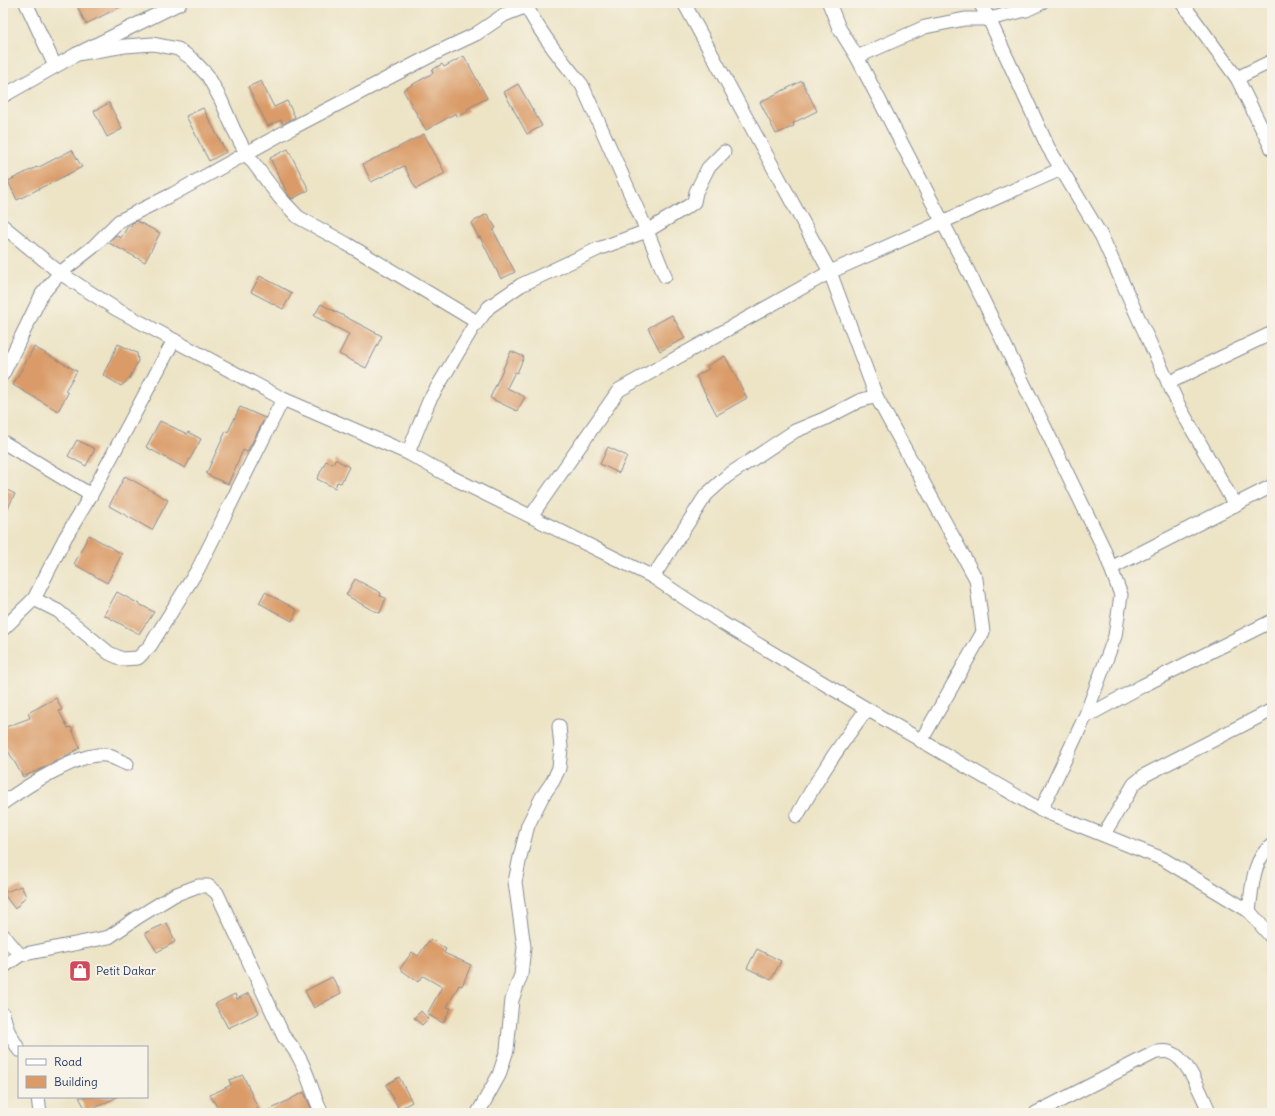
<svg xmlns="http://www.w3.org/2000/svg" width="1275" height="1116" font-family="Delius,sans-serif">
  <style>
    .building { fill: #da9b68 }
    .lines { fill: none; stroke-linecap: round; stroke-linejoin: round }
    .minor-casing { stroke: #848a92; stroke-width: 15 }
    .minor { stroke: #fff; stroke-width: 13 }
    .labels { text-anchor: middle; stroke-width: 4; stroke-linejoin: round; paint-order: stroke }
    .poi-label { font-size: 12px; fill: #1b2f5e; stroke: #f7f3e8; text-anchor: start }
  </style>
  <rect width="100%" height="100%" fill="#f7f3e8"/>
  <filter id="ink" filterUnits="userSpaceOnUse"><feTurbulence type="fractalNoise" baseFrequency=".025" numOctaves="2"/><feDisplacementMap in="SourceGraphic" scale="8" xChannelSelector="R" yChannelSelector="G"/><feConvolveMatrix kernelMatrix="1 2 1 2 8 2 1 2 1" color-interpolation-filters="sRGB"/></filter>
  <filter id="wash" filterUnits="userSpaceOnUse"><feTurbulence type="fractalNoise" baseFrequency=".012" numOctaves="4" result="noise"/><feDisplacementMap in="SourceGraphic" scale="16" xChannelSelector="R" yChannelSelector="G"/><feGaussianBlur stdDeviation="0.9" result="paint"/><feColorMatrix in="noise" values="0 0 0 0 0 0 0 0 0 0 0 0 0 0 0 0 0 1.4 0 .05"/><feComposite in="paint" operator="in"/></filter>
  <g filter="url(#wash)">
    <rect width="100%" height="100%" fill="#ede4c6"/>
    <g id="blocks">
      <g class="building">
        <path d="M83,3H128L86,24L77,6Z"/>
        <path d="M464,56L487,98L467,109L468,111L457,117L456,113L426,130L403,90L433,73L432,70L442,64L444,67Z"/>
        <path d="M261,81L274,107L287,101L295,117L283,124L281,120L268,126L248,87Z"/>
        <path d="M802,81L817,111L793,123L794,126L776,134L760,102Z"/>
        <path d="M518,84L542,126L527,134L504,92Z"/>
        <path d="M109,103L122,129L107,137L94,111Z"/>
        <path d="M203,108L226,152L209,161L186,116Z"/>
        <path d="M424,134L445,173L416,189L404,166L371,182L363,164L395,149Z"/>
        <path d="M288,149L309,190L292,199L288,195L270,158Z"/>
        <path d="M72,150L82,167L17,200L8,181L37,167V168Z"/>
        <path d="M487,214L496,228L493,230L515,272L501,279L480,237L479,238L471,223Z"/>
        <path d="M137,221L160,233L145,262L109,243L116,235L121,238L128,226H131L132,223Z"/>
        <path d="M260,276L292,293L283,309L251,292Z"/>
        <path d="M321,304L382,336L366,368L339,354L349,334L314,316Z"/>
        <path d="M672,315L685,338L660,351L648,328Z"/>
        <path d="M118,344L137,353L138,361L129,379L121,386L103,375Z"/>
        <path d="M34,347L77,371L65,391L68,393L58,411L13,385Z"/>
        <path d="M511,351L524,357L517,373L515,372L507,388L525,397L517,411L490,398Z"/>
        <path d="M725,356L747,398L717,415L696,376L709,369L707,366Z"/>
        <path d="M240,407L265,418L247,452L243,450L228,484L206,474L226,431L228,432Z"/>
        <path d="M160,421L187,434L188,432L201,439L185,468L146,447Z"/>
        <path d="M77,440L95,449L86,466L68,456Z"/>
        <path d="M608,447L627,456L619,473L600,464Z"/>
        <path d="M335,459L349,467L341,483L337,482L335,488L317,479L326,461L333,464Z"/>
        <path d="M125,476L168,500L152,530L109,506Z"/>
        <path d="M3,488L15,494L3,518Z"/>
        <path d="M89,535L122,554L107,583L74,564Z"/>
        <path d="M355,579L381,593L380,596L386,598L380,613L370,609L346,595Z"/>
        <path d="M117,592L154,612L147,623H146L139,634L104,615Z"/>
        <path d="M265,592L297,610L292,621L259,603Z"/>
        <path d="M56,698L62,710L59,711L68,728L71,727L80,748L43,768L23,777L6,747L3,749V728L30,718L28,713Z"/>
        <path d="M21,886L26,896L15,909L3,893Z"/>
        <path d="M167,923L175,942L157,952L145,933Z"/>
        <path d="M430,939L446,949L444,953L471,965L462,986L459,985L447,1007L451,1008L443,1023L427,1014L442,987L423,976L418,982L400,969L412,952L418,956Z"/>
        <path d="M757,949L781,961L771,980L747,968Z"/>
        <path d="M332,977L341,993L314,1008L305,991Z"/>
        <path d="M249,993L259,1013L228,1028L215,1004L235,994L237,999Z"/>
        <path d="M421,1011L428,1019L422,1025L414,1018Z"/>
        <path d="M243,1075L260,1113H211L217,1107L210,1095L231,1085L229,1080Z"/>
        <path d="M399,1077L412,1102L399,1109L386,1085Z"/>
        <path d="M304,1092L312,1110L306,1113H264Z"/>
        <path d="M79,1097H117L87,1112Z"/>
      </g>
    </g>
  </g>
  <g filter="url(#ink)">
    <use href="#blocks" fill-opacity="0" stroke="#848a92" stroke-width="1"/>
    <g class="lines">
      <g class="minor-casing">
        <g id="minor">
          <path d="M26,3L55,66"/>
          <path d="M525,3C538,31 562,61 582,85L647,231L665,276"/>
          <path d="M684,3L830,272L876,396L976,579L983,632L921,741"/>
          <path d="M829,3L839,28L857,57L983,300L1103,547L1121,595L1115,636L1085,717L1041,810"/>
          <path d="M980,3L989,19L1048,147L1102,237L1142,326L1180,408L1235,505"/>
          <path d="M1182,3L1237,78L1272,149"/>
          <path d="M77,54L125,46L153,44L178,49L192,59L208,76L221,100L234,130L246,153L280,198L298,217L347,244L477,322"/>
          <path d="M857,57L925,27L965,19H989L1026,10L1041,3"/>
          <path d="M1237,78L1272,61"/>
          <path d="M3,96L77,54L180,3"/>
          <path d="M3,226L60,273L116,309L283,399L408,453L447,475L653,577L722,623L867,709L1041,810L1163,859L1249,911L1272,938"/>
          <path d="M3,374L42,294L60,273L93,247L119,221L173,194L292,128L438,52L476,34L504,15L527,6"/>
          <path d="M1168,383L1272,333"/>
          <path d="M3,442L91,495"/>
          <path d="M408,453L429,401L472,329L489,307L521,285L598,249L647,231L690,205L694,202L696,192L708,168L724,152"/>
          <path d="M531,516L619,390L830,272L1061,169"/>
          <path d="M1111,568L1272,486"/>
          <path d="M653,577L706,495L727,476L795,431L824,419L859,401L876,396"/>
          <path d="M34,599L58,611L109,653L122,659L138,658L150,646L198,569L283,399"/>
          <path d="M3,629L34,599L65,538L91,495L174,340"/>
          <path d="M1085,717L1142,686L1272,621"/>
          <path d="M3,803C24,788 80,751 106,755C113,757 120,761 127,764"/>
          <path d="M797,816C817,779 841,743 867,709"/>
          <path d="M1104,834L1134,784L1145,775L1272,710"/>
          <path d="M1249,911C1252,890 1252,859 1272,845"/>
          <path d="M3,935L20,955L109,937L138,917L174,895L198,886H208L217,893L284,1037C307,1061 308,1085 322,1113"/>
          <path d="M3,967L20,955"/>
          <path d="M3,1014L8,1031L19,1050"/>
          <path d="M38,1097L40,1113"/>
          <path d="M478,1113L499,1075L507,1050L512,1000L521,975L524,947L515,882L520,857L528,825L542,797L553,781L559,768L561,748L559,726"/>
          <path d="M1036,1113L1156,1052C1160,1052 1165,1051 1169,1052C1189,1058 1201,1095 1210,1113"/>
        </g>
      </g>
      <use href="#minor" class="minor"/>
    </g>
  </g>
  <defs>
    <g id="shop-square" transform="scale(1.15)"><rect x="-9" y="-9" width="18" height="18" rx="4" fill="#d1495b" stroke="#f7f3e8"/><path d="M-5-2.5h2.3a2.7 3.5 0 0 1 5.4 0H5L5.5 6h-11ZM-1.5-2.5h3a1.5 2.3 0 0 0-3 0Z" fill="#fff"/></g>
  </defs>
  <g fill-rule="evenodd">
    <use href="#shop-square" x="80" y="971"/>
  </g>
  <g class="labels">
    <g class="poi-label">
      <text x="96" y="975">Petit Dakar</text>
    </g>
  </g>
  <rect width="1275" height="1116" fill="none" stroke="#f7f3e8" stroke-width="16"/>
  <rect x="18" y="1046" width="130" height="52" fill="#f7f3e8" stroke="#9fa5b1"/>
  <rect x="26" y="1059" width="20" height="6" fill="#ffffff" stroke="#9fa5b1"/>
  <text x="54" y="1066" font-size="12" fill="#1b2f5e">Road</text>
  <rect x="26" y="1076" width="20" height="12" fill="#da9b68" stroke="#9fa5b1"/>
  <text x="54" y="1086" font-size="12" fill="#1b2f5e">Building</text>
</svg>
